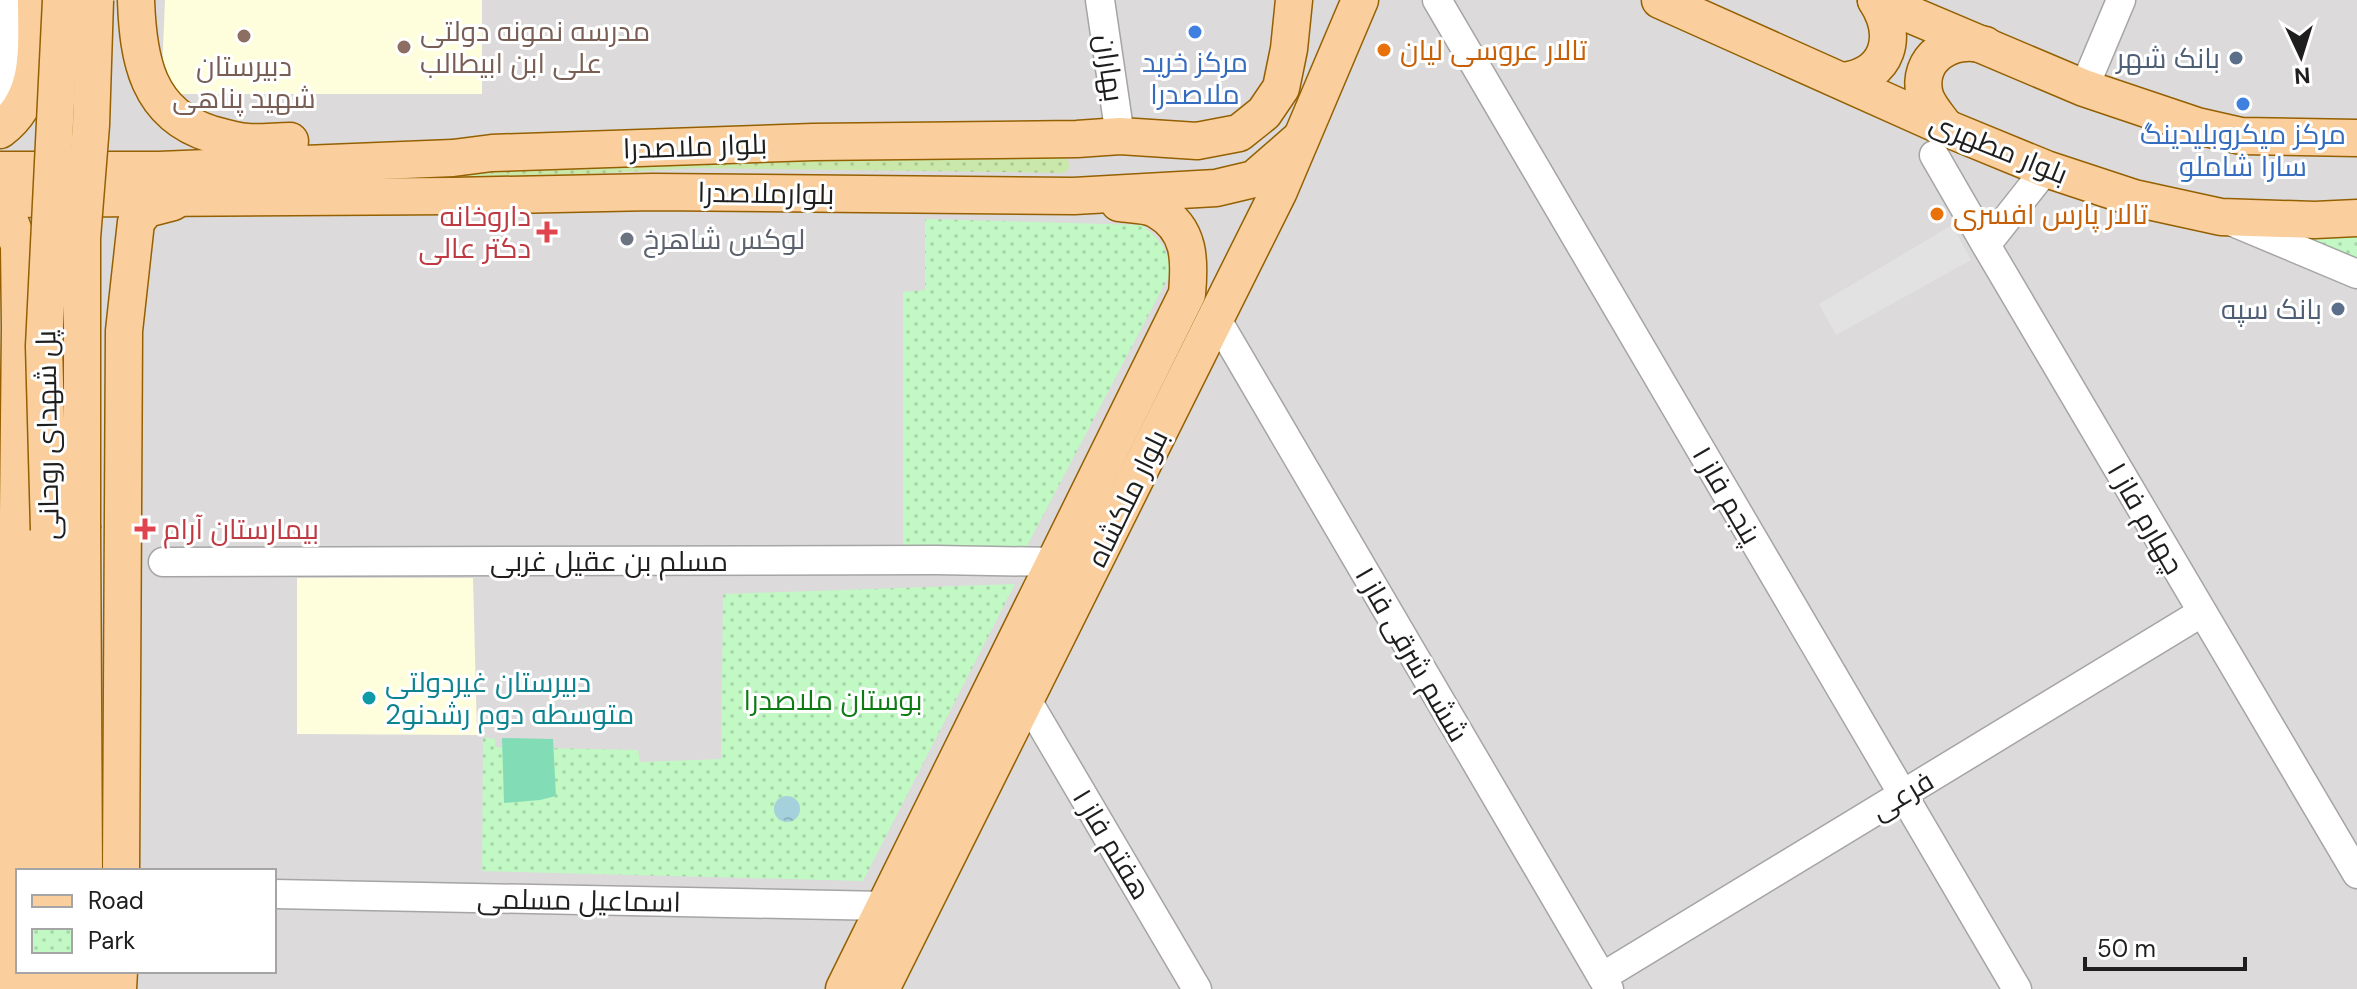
<svg xmlns="http://www.w3.org/2000/svg" width="2357" height="989" font-family="'DM Sans',Cairo,sans-serif">
  <style>
    .residential { fill: #dcdadb; fill-rule: evenodd }
    .education { fill: #fefedd }
    .grass { fill: url(#grass-dots) }
    .park { fill: url(#park-dots) }
    .pitch { fill: #82ddb7 }
    .parking { fill: #e2e2e2 }
    .water { fill: url(#water-ripples) }
    .lines { fill: none; stroke-linecap: round; stroke-linejoin: round }
    .minor-casing { stroke: #a5a5a5; stroke-width: 31 }
    .major-casing { stroke: #956002; stroke-width: 39 }
    .minor { stroke: #fff; stroke-width: 28 }
    .major { stroke: #facf9d; stroke-width: 36 }
    .major-bridge-casing { stroke: #956002; stroke-width: 39; stroke-linecap: butt }
    .major-bridge { stroke: #facf9d; stroke-width: 36 }
    .shop-dot { fill: #3f7fe0; stroke: #fff; stroke-width: 3 }
    .education-dot { fill: #8d6e63; stroke: #fff; stroke-width: 3 }
    .food-dot { fill: #e8710a; stroke: #fff; stroke-width: 3 }
    .service-dot { fill: #5c6f8a; stroke: #fff; stroke-width: 3 }
    .health-dot { fill: #e0444e; stroke: #fff; stroke-width: 3 }
    .worship-dot { fill: #6b7280; stroke: #fff; stroke-width: 3 }
    .culture-dot { fill: #0f9aa8; stroke: #fff; stroke-width: 3 }
    .labels { text-anchor: middle; stroke-width: 6; stroke-linejoin: round; paint-order: stroke }
    .education-label { font-size: 28px; fill: #785e54; stroke: #fff; text-anchor: start }
    .food-label { font-size: 28px; fill: #c56008; stroke: #fff; text-anchor: start }
    .service-label { font-size: 28px; fill: #4e5e75; stroke: #fff; text-anchor: end }
    .shop-label { font-size: 28px; fill: #366cbe; stroke: #fff }
    .street-label { font-size: 28px; fill: #1e1e1e; stroke: #fff }
    .health-label { font-size: 28px; fill: #be3a42; stroke: #fff; text-anchor: end }
    .worship-label { font-size: 28px; fill: #5b616d; stroke: #fff; text-anchor: start }
    .culture-label { font-size: 28px; fill: #0d838f; stroke: #fff; text-anchor: start }
    .park-label { font-size: 28px; fill: #0d7a13; stroke: #fff }
  </style>
  <defs>
    <pattern id="grass-dots" width="8" height="8" patternUnits="userSpaceOnUse" patternTransform="scale(2)"><rect width="8" height="8" fill="#cae8aa"/><path d="M2 2h.1M6 6h.1" fill="none" stroke="#adc792" stroke-width="1.8" stroke-linecap="round"/></pattern>
    <pattern id="park-dots" width="8" height="8" patternUnits="userSpaceOnUse" patternTransform="scale(2)"><rect width="8" height="8" fill="#c1f8c4"/><path d="M2 2h.1M6 6h.1" fill="none" stroke="#a5d4a8" stroke-width="1.8" stroke-linecap="round"/></pattern>
    <pattern id="water-ripples" width="26" height="14" patternUnits="userSpaceOnUse" patternTransform="scale(2)"><rect width="26" height="14" fill="#a4d1dc"/><path d="M2 4q2-2 4 0t4 0M15 11q2-2 4 0t4 0" fill="none" stroke="#8db3bc"/></pattern>
  </defs>
  <rect width="100%" height="100%" fill="#efebe4"/>
  <path class="residential" d="M0,0H2357V989H0ZM18,871H274V971H18Z"/>
  <g class="education">
    <path d="M165,0H482V94H176L162,73Z"/>
    <path d="M297,578H473L477,735L297,734Z"/>
  </g>
  <path class="grass" d="M658,154L1063,156L1068,161L1070,168L1064,173L697,168L343,187L338,181Z"/>
  <g class="park">
    <path d="M925,219L1142,225C1159,239 1169,249 1171,272L1027,546L903,548V292L925,290Z"/>
    <path d="M2278,230L2357,233V260Z"/>
    <path d="M1015,584L863,881L482,871L483,737L495,739V747L638,750L640,762L721,759L723,594Z"/>
  </g>
  <path class="pitch" d="M502,738L553,739L556,796L540,800L504,803Z"/>
  <path class="parking" d="M1952,225L1971,260L1836,335L1819,304Z"/>
  <circle class="water" cx="787" cy="809" r="13"/>
  <g class="lines">
    <g class="minor-casing">
      <g id="minor">
        <path d="M1100,0L1120,136"/>
        <path d="M1437,0L2017,989"/>
        <path d="M2084,88L2121,0"/>
        <path d="M0,92L3,88L10,0"/>
        <path d="M1934,155L1986,245"/>
        <path d="M2046,169L1986,245L2357,874"/>
        <path d="M2233,222L2357,274"/>
        <path d="M1216,318L1609,989"/>
        <path d="M163,562L936,560L1055,562"/>
        <path d="M1027,700L1197,989"/>
        <path d="M274,894L885,906"/>
        <path d="M1602,977L2201,613"/>
      </g>
    </g>
    <g class="major-casing">
      <g id="major">
        <path d="M136,0C138,59 147,114 211,134C222,137 235,141 247,142C261,143 276,141 290,141"/>
        <path d="M1660,0L1946,128L2046,169L2134,198L2221,217L2315,220L2357,218"/>
        <path d="M1876,0L2084,88L2197,126L2241,136L2357,138"/>
        <path d="M1843,81C1889,75 1899,36 1876,0"/>
        <path d="M1946,128C1939,118 1929,108 1925,96C1915,58 1952,35 1985,45"/>
        <path d="M0,130C42,98 36,48 36,0"/>
        <path d="M0,170H159L453,158L492,153L813,142L1077,139L1120,136L1197,141L1239,133L1264,113L1281,88L1289,49L1294,0"/>
        <path d="M0,199L453,196L653,192L1074,196L1216,188L1254,179L1301,138"/>
        <path d="M0,217L11,224L19,245L20,327L14,887L16,989"/>
        <path d="M82,528L84,871"/>
        <path d="M49,530L50,871"/>
        <path d="M121,871L124,331L136,222L146,209L173,202"/>
        <path d="M84,971V989"/>
        <path d="M49,989V971"/>
        <path d="M118,989L119,971"/>
        <path d="M844,989L1187,294C1190,261 1191,229 1157,210C1147,204 1131,205 1119,203"/>
        <path d="M881,989L1279,191L1360,0"/>
      </g>
    </g>
    <use href="#minor" class="minor"/>
    <use href="#major" class="major"/>
    <g class="major-bridge-casing">
      <g id="major-bridge">
        <path d="M82,528V238L91,125L95,0"/>
        <path d="M49,530L44,346L61,0"/>
      </g>
    </g>
    <use href="#major-bridge" class="major-bridge"/>
  </g>
  <g class="shop-dot">
    <circle cx="1195" cy="32" r="8"/>
    <circle cx="2243" cy="104" r="8"/>
  </g>
  <g class="education-dot">
    <circle cx="244" cy="36" r="8"/>
    <circle cx="404" cy="47" r="8"/>
  </g>
  <g class="food-dot">
    <circle cx="1384" cy="50" r="8"/>
    <circle cx="1937" cy="214" r="8"/>
  </g>
  <g class="service-dot">
    <circle cx="2236" cy="58" r="8"/>
    <circle cx="2338" cy="309" r="8"/>
  </g>
  <g class="health-dot">
    <path d="M543 220h8v8h8v8h-8v8h-8v-8h-8v-8h8z"/>
    <path d="M141 517h8v8h8v8h-8v8h-8v-8h-8v-8h8z"/>
  </g>
  <circle class="worship-dot" cx="627" cy="239" r="8"/>
  <circle class="culture-dot" cx="369" cy="698" r="8"/>
  <g class="labels">
    <g class="education-label">
      <text x="420" y="41">مدرسه نمونه دولتی<tspan x="420" dy="32">علی ابن ابیطالب</tspan></text>
      <text x="244" y="76" text-anchor="middle">دبیرستان<tspan x="244" dy="32">شهید پناهی</tspan></text>
    </g>
    <g class="food-label">
      <text x="1400" y="60">تالار عروسی لیان</text>
      <text x="1953" y="224">تالار پارس افسری</text>
    </g>
    <g class="service-label">
      <text x="2220" y="68">بانک شهر</text>
      <text x="2322" y="319">بانک سپه</text>
    </g>
    <g class="shop-label">
      <text x="1195" y="72">مرکز خرید<tspan x="1195" dy="32">ملاصدرا</tspan></text>
      <text x="2243" y="144">مرکز میکروبلیدینگ<tspan x="2243" dy="32">سارا شاملو</tspan></text>
    </g>
    <g class="street-label">
      <text transform="translate(1110 68) rotate(82)" y="10">بهاران</text>
      <text transform="translate(695 146) rotate(-2)" y="10">بلوار ملاصدرا</text>
      <text transform="translate(1999 148) rotate(22)" y="10">بلوار مطهری</text>
      <text transform="translate(766 193) rotate(1)" y="10">بلوارملاصدرا</text>
      <text transform="translate(47 435) rotate(-91)" y="10">پل شهدای روحانی</text>
      <text transform="translate(1727 495) rotate(60)" y="10">پنجم فاز ۱</text>
      <text transform="translate(1127 498) rotate(-64)" y="10">بلوار ملکشاه</text>
      <text transform="translate(2146 518) rotate(60)" y="10">چهارم فاز ۱</text>
      <text x="609" y="571">مسلم بن عقیل غربی</text>
      <text transform="translate(1412 654) rotate(60)" y="10">ششم شرقی فاز ۱</text>
      <text transform="translate(1902 795) rotate(-31)" y="10">فرعی</text>
      <text transform="translate(1112 844) rotate(59)" y="10">هفتم فاز ۱</text>
      <text transform="translate(579 900) rotate(1)" y="10">اسماعیل مسلمی</text>
    </g>
    <g class="health-label">
      <text x="531" y="226">داروخانه<tspan x="531" dy="32">دکتر عالی</tspan></text>
      <text x="163" y="539" text-anchor="start">بیمارستان آرام</text>
    </g>
    <g class="worship-label">
      <text x="643" y="249">لوکس شاهرخ</text>
    </g>
    <g class="culture-label">
      <text x="385" y="692">دبیرستان غیردولتی<tspan x="385" dy="32">متوسطه دوم رشدنو2</tspan></text>
    </g>
    <g class="park-label">
      <text x="833" y="710">بوستان ملاصدرا</text>
    </g>
  </g>
  <rect x="16" y="869" width="260" height="104" fill="#ffffff" stroke="#a5a5a5" stroke-width="2"/>
  <rect x="32" y="895" width="40" height="12" fill="#facf9d" stroke="#a5a5a5" stroke-width="2"/>
  <text x="88" y="909" font-size="24" fill="#1e1e1e">Road</text>
  <rect x="32" y="929" width="40" height="24" fill="url(#park-dots)" stroke="#a5a5a5" stroke-width="2"/>
  <text x="88" y="949" font-size="24" fill="#1e1e1e">Park</text>
  <g transform="translate(2301 56) rotate(176)" stroke="#ffffff" stroke-width="6" paint-order="stroke">
  <path d="M0-6L14 30L0 20L-14 30Z" fill="#1e1e1e"/>
  <text y="-12" font-size="22" font-weight="bold" text-anchor="middle" fill="#1e1e1e">N</text>
  </g>
  <path d="M2085 957v12h160v-12" fill="none" stroke="#1e1e1e" stroke-width="4"/>
  <text x="2097" y="957" font-size="24" fill="#1e1e1e" stroke="#ffffff" stroke-width="6" paint-order="stroke">50 m</text>
</svg>
